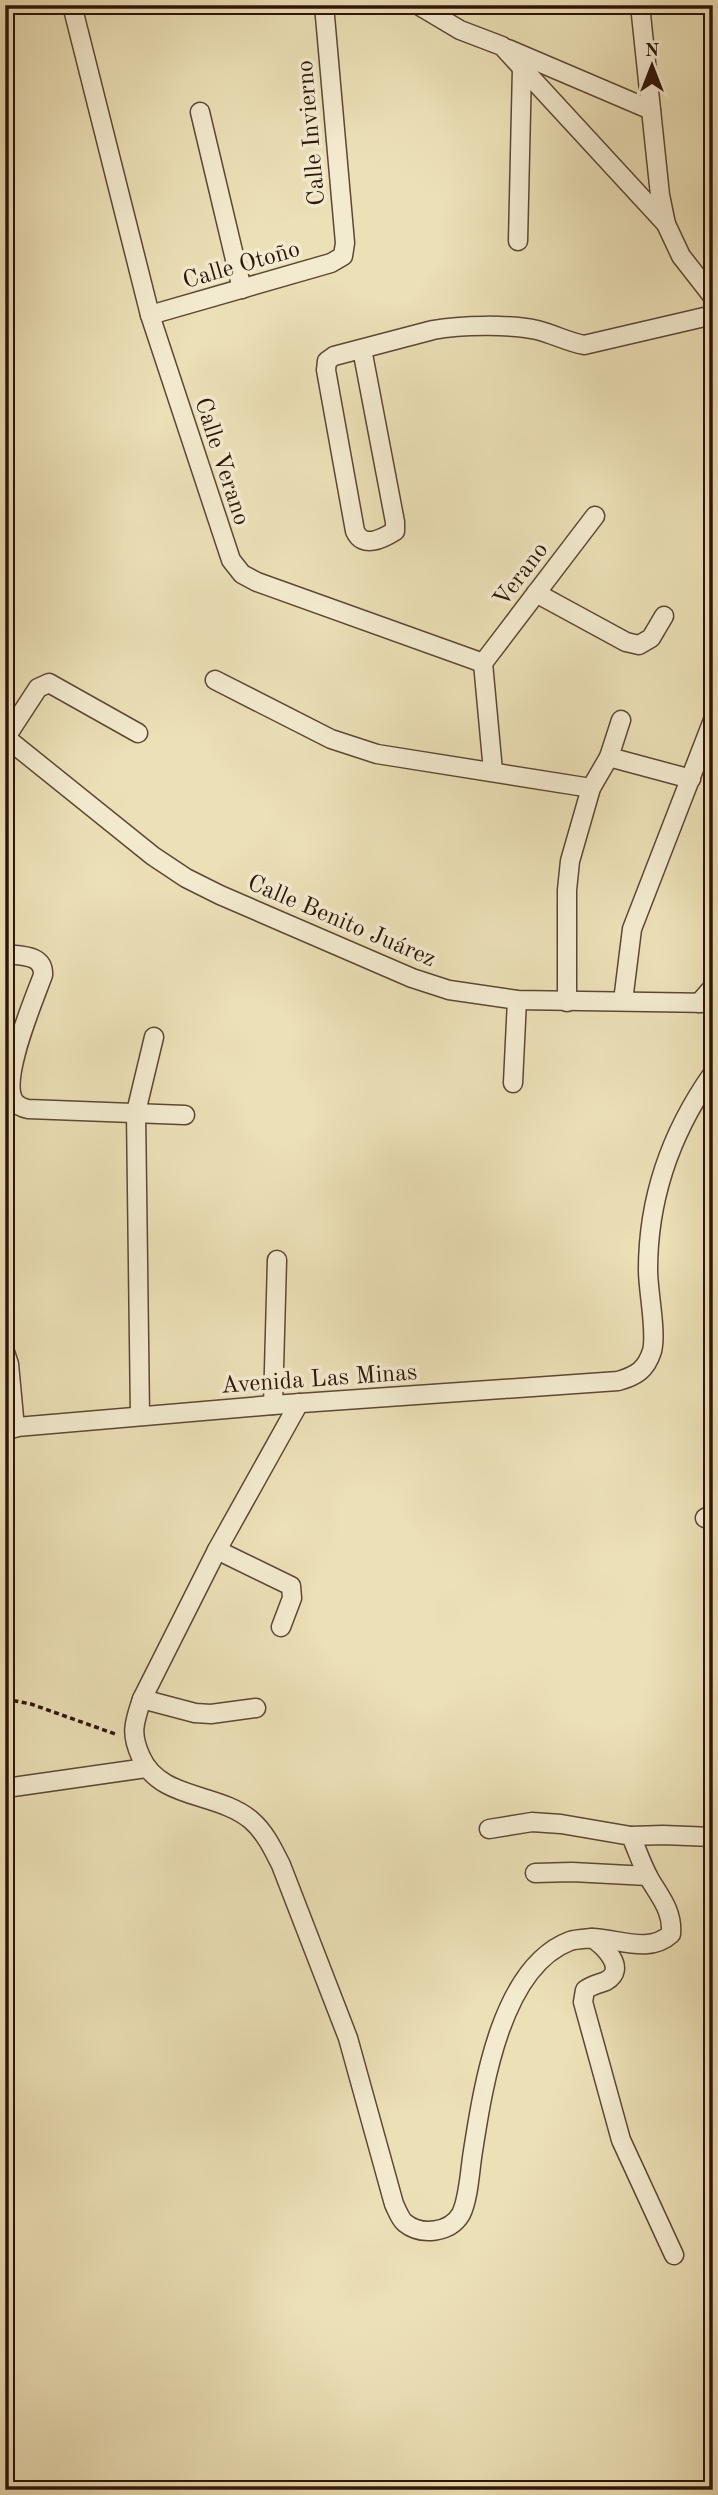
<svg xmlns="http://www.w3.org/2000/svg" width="718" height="2495" font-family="'Old Standard TT',serif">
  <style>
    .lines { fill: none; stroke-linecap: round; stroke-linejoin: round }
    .minor-casing { stroke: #5e4734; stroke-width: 21 }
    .path { stroke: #2f1408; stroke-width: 3.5; stroke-dasharray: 5 3.5; stroke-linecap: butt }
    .minor { stroke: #f3ebd0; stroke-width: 18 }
    .labels { text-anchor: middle; stroke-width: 7; stroke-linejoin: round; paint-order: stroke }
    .street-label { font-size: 24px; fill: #2f1408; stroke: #f3ebd0 }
  </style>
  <rect width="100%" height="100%" fill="#ece0b7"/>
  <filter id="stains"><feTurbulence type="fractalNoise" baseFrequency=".00286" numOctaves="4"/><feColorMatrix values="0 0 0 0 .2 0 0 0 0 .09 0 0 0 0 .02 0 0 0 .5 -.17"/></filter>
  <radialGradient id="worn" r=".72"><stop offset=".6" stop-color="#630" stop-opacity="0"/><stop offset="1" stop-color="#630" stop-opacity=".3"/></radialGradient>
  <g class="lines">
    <g class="minor-casing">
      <g id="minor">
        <path d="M72,5L150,315L231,560L242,574L257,582L483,663"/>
        <path d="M418,5L460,30L502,46L666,224L681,256L713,297"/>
        <path d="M640,5L660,195L666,224"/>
        <path d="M508,49L651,110"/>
        <path d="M200,112L242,289"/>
        <path d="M518,241L522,68"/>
        <path d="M150,315L331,263L343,256L345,243L324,5"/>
        <path d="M362,349L395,522V531C382,539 363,549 355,531L326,370L327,361L334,356L433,330C460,325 510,324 537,330C553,334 568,342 584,345L713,315"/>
        <path d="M536,593L626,642L639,645L651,638L664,616"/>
        <path d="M483,663L595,516"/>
        <path d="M483,663L493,771"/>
        <path d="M215,680L331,739L377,754L591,788"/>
        <path d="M5,737L153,856L186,878L220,895L412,978L449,990L517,1000L713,1003"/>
        <path d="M6,737L38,688L49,683L138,733"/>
        <path d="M609,757L691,779"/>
        <path d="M5,954C21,956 44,954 43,975C34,1000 0,1078 14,1101C18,1106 23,1108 28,1109L185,1115"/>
        <path d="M623,1001L632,929L713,720"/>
        <path d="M567,1002V890L570,861L591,788L609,757L621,720"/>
        <path d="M699,1003L713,987"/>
        <path d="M513,1083L517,1000"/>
        <path d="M5,1352L9,1364L15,1428"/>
        <path d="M299,1403L217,1550L142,1699C134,1723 130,1733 141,1757C160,1800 218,1792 251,1820C265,1832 273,1849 281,1865L348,2038L394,2204C397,2210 400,2219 405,2223C421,2236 450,2233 461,2214C469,2198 470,2168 473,2151C483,2087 501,1967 570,1941C577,1939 585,1939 592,1938C604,1946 628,1969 606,1981C599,1984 592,1985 585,1990L583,2002L621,2140L674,2255"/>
        <path d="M273,1405L277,1260"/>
        <path d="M140,1416L136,1112L154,1037"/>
        <path d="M5,1428L273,1405L618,1381C636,1376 646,1370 652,1351C657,1332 648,1292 648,1270C648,1198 672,1131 713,1073"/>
        <path d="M705,1518L713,1514"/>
        <path d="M217,1550L291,1586L292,1598L281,1627"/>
        <path d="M142,1699L195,1713L211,1714L256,1708"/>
        <path d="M13,1787L146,1768"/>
        <path d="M489,1829L532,1822L561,1824L631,1836C637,1850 642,1865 649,1878C660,1897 673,1911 671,1934C649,1954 620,1939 592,1938"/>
        <path d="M631,1836L663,1835L713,1837"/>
        <path d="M535,1873L572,1872L648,1876"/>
      </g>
    </g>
    <path class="path" d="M5,1699L31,1704L118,1735"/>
    <use href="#minor" class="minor"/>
  </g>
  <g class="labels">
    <g class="street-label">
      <text transform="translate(310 133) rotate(-95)" y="8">Calle Invierno</text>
      <text transform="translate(241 264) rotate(-16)" y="8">Calle Otoño</text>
      <text transform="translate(223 461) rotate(72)" y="8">Calle Verano</text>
      <text transform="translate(520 574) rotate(-53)" y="8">Verano</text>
      <text transform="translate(342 920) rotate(23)" y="8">Calle Benito Juárez</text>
      <text transform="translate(319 1378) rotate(-4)" y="8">Avenida Las Minas</text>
    </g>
  </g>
  <rect width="718" height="2495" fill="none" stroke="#ece0b7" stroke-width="28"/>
  <rect x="7" y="7" width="704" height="2481" fill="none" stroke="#2f1408" stroke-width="3.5"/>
  <rect x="14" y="14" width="690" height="2467" fill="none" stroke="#2f1408" stroke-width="2"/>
  <g transform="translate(652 66)" stroke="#f3ebd0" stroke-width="5" paint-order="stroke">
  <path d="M0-5L12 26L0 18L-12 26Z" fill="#2f1408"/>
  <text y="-10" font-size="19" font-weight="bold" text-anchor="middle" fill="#2f1408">N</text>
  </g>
  <rect width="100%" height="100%" filter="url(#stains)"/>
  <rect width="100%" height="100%" fill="url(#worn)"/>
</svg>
